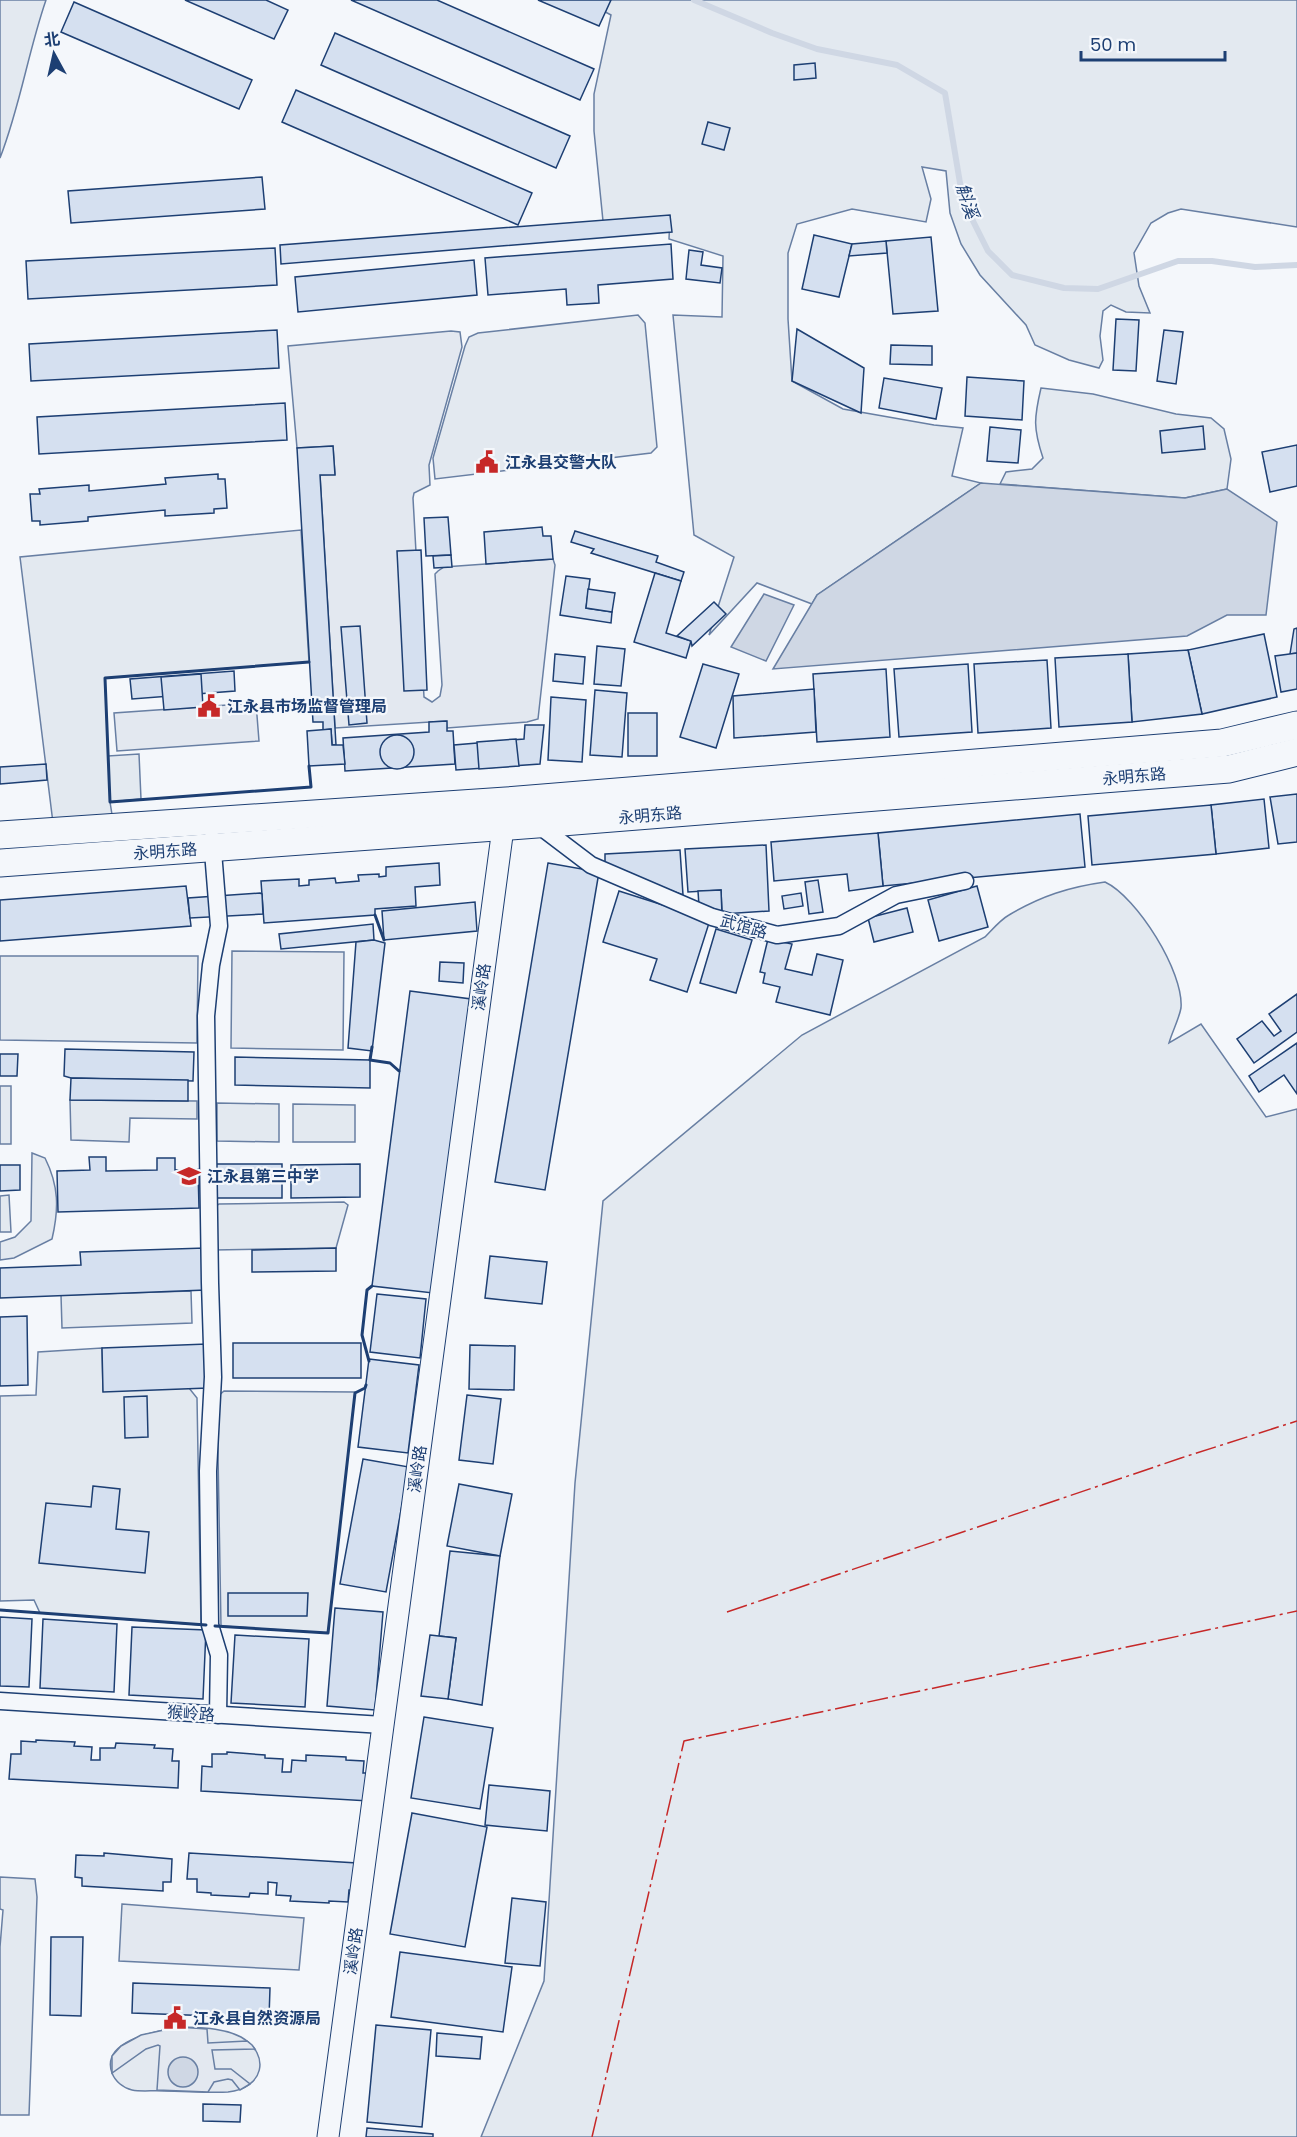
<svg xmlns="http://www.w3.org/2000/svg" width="1297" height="2137" font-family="Poppins,'Noto Sans SC',sans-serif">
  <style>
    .green { fill: #e3e9f0; stroke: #687fa3; stroke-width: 1.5 }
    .parking { fill: #e3e8f0; stroke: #687fa3; stroke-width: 1.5 }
    .water { fill: #cfd7e4; stroke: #687fa3; stroke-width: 1.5 }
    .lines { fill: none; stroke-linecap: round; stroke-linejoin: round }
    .stream { stroke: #cfd7e4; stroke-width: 6 }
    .building { fill: #d5e0f0; stroke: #1d3f73; stroke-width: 1.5 }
    .minor-casing { stroke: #1d3f73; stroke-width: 19 }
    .tertiary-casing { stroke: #1d3f73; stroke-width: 23 }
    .primary-casing { stroke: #1d3f73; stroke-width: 29 }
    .minor { stroke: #f4f7fb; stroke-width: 16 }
    .tertiary { stroke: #f4f7fb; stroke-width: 21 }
    .primary { stroke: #f4f7fb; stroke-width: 27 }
    .wall { stroke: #1d3f73; stroke-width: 3 }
    .power { stroke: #c62828; stroke-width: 1.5; stroke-dasharray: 21 4.5 3 4.5; stroke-linecap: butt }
    .labels { text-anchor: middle; stroke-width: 4.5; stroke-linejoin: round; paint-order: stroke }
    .poi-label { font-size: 16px; font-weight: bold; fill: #1d3f73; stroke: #f4f7fb; text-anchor: start }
    .street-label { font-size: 16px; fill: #1d3f73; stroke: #f4f7fb }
    .water-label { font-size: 18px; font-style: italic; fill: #1d3f73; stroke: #f4f7fb }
  </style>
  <rect width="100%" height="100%" fill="#f4f7fb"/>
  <g class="green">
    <path d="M0,0H46C28,52 20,107 0,158Z"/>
    <path d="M583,0H1297V227L1181,209L1168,213L1151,223L1134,253L1139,286L1150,313L1126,312L1111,305L1103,311L1100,336L1103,360L1099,368L1069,360L1035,345L1026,325L980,275L961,244L950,213L946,171L922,167L931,199L926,222L852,209L797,224L788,253V319L792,381L843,409L934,425L963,428L952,476L981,483L817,595L812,604L757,583L709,635L734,557L694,535L673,315L722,317L723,256L669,239L670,216L603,221L594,131V94L611,15Z"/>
    <path d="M638,315L645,323L657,447L651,453L435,479L433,458L465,346L469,337L478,333Z"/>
    <path d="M1041,388L1093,394L1176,414L1211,418L1224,429L1231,459L1227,489L1185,498L1000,484L1006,472L1032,469L1043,458C1033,428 1034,418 1041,388Z"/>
    <path d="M301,530L309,662L105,678L108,756L139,754L141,799L110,802L114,827L54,831L20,557Z"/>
    <path d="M1105,882C1137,897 1184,972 1181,1008C1179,1019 1172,1032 1169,1043L1201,1024L1266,1117L1297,1109V2137H481L544,1981L575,1483L603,1201L802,1035L985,937C992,930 1000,920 1009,915C1041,896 1069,887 1105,882Z"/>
    <path d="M0,956H198L197,1043L0,1040Z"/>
    <rect x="0" y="1086" width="11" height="58"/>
    <path d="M70,1100L197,1101V1119L130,1118L129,1142L71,1140Z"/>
    <path d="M217,1103L279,1104V1142L217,1141Z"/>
    <path d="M293,1104L355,1105V1142H293Z"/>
    <path d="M32,1153L45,1158C59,1186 59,1209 52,1239L14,1258L0,1260V1242L15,1237L31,1221Z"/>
    <path d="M9,1195L11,1232H0V1196Z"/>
    <path d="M344,1202L348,1205L336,1248L214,1250V1208L219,1204Z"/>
    <path d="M191,1291L192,1323L62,1328L61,1295Z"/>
    <path d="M102,1348L103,1391L189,1388L197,1398L201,1625L40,1613L34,1600L0,1601V1396L36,1395L38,1352Z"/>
    <path d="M224,1391L355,1392L328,1633L221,1626L217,1397Z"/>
    <path d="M0,1877L35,1879L37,1897L29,2115H0V1947L3,1910L0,1909Z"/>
    <path d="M178,2027C199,2028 222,2027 241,2037C272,2055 263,2089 228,2092C207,2093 185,2091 164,2091C154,2090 142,2092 132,2090C123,2088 115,2081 112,2073C100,2040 158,2031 178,2027Z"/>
  </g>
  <g class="parking">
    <path d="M451,331L460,332L462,347L429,465L430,485L414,493L413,498L424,697L432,702L440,696L442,685L435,574L438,571L444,567L553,559L555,565L538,719L527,722L447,728L446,721L335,728L320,475L335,474L333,446L297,448L288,346Z"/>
    <path d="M256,703L259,741L117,751L114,713Z"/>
    <path d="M232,951L344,952L343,1050L231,1048Z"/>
    <path d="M122,1904L304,1918L299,1970L119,1961Z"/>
    <path d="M178,2027L207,2029L208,2043L247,2041L252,2045L255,2049L212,2050L215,2069H231L250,2084L240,2090L232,2080L228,2079L214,2082L208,2092L157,2090L160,2046L158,2045L146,2049L112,2073V2056L121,2046L141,2035Z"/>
  </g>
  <g class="water">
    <path d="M981,483L1185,498L1227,489L1277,522L1266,615H1227L1187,636L773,669L817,595Z"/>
    <path d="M764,594L794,605L766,661L731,647Z"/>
    <circle cx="183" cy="2072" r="15"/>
  </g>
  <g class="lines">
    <path class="stream" d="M694,0L772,33L817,49L897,65L945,93L963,201L988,251L1012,275L1064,288L1098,289L1178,261H1212L1255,267L1297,265"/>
  </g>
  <g class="building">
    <path d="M185,0H266L288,10L274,39Z"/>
    <path d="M351,0H437L594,69L580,100Z"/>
    <path d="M538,0H611L599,26Z"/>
    <path d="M74,2L252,80L239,109L61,32Z"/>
    <path d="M335,33L570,136L556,168L321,65Z"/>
    <path d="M815,63L816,78L794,80V65Z"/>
    <path d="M296,90L532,193L518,225L282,122Z"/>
    <path d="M708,122L730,128L724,150L702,144Z"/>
    <path d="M262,177L265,209L71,223L68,191Z"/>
    <path d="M670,215L672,232L281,264L280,245Z"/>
    <path d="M814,235L852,244L839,297L802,289Z"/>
    <path d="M931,237L938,311L893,314L886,241Z"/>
    <path d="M886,241L887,253L849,256L852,244Z"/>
    <path d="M671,244L673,279L598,285L599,303L567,305L566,289L488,295L485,258Z"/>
    <path d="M275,248L277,285L28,299L26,261Z"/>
    <path d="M689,250L703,252L701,265L722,268L720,283L686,279Z"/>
    <path d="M474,260L477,295L298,312L295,277Z"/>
    <path d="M1116,319L1139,320L1136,371L1113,370Z"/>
    <path d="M797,329L864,368L861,413L792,381Z"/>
    <path d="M277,330L279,368L31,381L29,344Z"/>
    <path d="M1164,330L1183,332L1176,384L1157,381Z"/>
    <path d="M891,345L932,346V365L890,364Z"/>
    <path d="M967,377L1024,381L1022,420L965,416Z"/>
    <path d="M884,378L942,388L936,419L879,408Z"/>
    <path d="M285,403L287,440L39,454L37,417Z"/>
    <path d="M1203,426L1205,449L1162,453L1160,431Z"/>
    <path d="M990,427L1021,430L1018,463L987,461Z"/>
    <path d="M1297,445V486L1270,492L1262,452Z"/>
    <path d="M333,446L335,475H320L336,745H332L331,729L323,730V722H313L297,448Z"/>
    <path d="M218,474V479H225L227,508L214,509V513L165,516V510L88,517V521L40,525V521H32L30,494H40L39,489L89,485V491L166,484L165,478Z"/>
    <path d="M448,517L451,555L426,556L424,518Z"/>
    <path d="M542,527L543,536H551L553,559L486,564L484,532Z"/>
    <path d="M575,531L658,556L656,562L684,572L681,581L591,553L594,549L571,542Z"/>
    <path d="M421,550L427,690L404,691L397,551Z"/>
    <path d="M451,555L452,567L434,568L433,556Z"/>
    <path d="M655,573L681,581L666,633L691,641L686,658L634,642Z"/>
    <path d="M566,576L590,579L586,608L612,612L611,623L560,615Z"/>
    <path d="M588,589L615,593L612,612L586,608Z"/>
    <path d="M714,602L726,614L692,646L691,641L677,636Z"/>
    <path d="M360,626L367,723L349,725L341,627Z"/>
    <path d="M1297,628V653L1290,654L1294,629Z"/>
    <path d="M1264,634L1277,697L1202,714L1188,650Z"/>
    <path d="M597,646L625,649L621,686L594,684Z"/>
    <path d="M1188,650L1202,714L1132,722L1128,654Z"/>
    <path d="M1297,653V689L1281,692L1275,656Z"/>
    <path d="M555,654L585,657L583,684L553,681Z"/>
    <path d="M1128,654L1132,722L1059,727L1055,658Z"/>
    <path d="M1047,660L1051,728L978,733L974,664Z"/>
    <path d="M703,664L739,674L716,748L680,737Z"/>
    <path d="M968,664L972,732L899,737L894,669Z"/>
    <path d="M886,669L890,737L817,742L813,674Z"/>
    <path d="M234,671L235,691L132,699L130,679Z"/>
    <path d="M201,674L203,707L164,710L161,677Z"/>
    <path d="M814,689L816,732L734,738L733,696Z"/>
    <path d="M595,690L627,693L622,757L590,755Z"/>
    <path d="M551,697L586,700L582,762L548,760Z"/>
    <rect x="628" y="713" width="29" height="43"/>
    <path d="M447,721V731H453L455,764L345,771L343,738L429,732V722Z"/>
    <path d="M525,725H544L540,764L456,770L454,745L524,739Z"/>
    <path d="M331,729L332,745H343L345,764L309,766L307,731Z"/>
    <circle cx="397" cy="752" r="17"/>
    <path d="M516,739L519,766L479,769L477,742Z"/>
    <path d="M46,764L47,780L0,784V767Z"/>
    <path d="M1297,794V842L1278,844L1270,797Z"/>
    <path d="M1264,799L1269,848L1216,854L1211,805Z"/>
    <path d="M1211,805L1216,854L1092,865L1088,816Z"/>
    <path d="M1080,814L1085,867L883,886L878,833Z"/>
    <path d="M878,833L883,886L849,891L847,874L774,881L771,842Z"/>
    <path d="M766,845L769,911L722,914L721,890L688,892L685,849Z"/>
    <path d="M680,850L683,895L605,866V854Z"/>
    <path d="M439,863L440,885L415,887L416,906L375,909V915L264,923L261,881L299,879V886L309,885V880L335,878L336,883L359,881L358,875L379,874V877L386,876V867Z"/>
    <path d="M548,863L599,872L545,1190L495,1182Z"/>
    <path d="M818,880L823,912L809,914L805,882Z"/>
    <path d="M186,886L191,926L0,941V900Z"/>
    <path d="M977,886L988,927L939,941L928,900Z"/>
    <path d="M721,890L722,914L699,906L698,891Z"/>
    <path d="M619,891L710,920L687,992L650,980L657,959L603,942Z"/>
    <path d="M260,893L262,894L263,914L190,918L188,898Z"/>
    <path d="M801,893L803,906L784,909L782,896Z"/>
    <path d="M475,902L477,931L384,940L382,911Z"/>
    <path d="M907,908L913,932L874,942L868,918Z"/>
    <path d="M373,924L374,940L281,949L279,934Z"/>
    <path d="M716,929L752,940L736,993L700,983Z"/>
    <path d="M768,939L792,944L785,969L812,975L817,954L843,960L830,1015L776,1002L780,987L763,983L765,973L760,972Z"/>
    <path d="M374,940L385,943L372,1051L348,1048L356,942Z"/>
    <path d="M440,962L464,963L463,983L439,981Z"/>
    <path d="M410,991L471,999L433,1293L372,1286Z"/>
    <path d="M1297,994V1032L1254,1063L1237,1039L1262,1021L1274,1036L1281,1031L1269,1014Z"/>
    <path d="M1297,1043V1094L1284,1075L1259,1092L1249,1076Z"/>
    <path d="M65,1049L194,1052L193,1081L71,1078L64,1076Z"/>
    <path d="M0,1054H18L17,1076H0Z"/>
    <path d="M235,1057L370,1060V1088L235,1085Z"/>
    <path d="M71,1078L188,1080V1101L70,1100Z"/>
    <path d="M89,1157H106V1171L157,1170V1158H175V1170L198,1169L199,1208L58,1212L57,1171L90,1170Z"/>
    <rect x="215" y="1164" width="67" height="34"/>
    <path d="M360,1164V1197L291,1198V1165Z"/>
    <path d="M0,1165H20V1190L0,1191Z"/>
    <path d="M205,1248L206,1290L0,1298V1268L81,1265L80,1252Z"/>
    <path d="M336,1248V1271L252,1272V1250Z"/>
    <path d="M490,1256L547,1262L542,1304L485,1298Z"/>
    <path d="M377,1294L426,1299L420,1358L370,1352Z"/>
    <path d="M27,1316L28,1385L0,1386V1317Z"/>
    <rect x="233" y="1343" width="128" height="35"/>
    <path d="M207,1344L208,1388L103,1392L102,1348Z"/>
    <path d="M470,1345L515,1346L514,1390L469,1389Z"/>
    <path d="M369,1359L419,1365L408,1453L358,1447Z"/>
    <path d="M467,1395L501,1399L493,1464L459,1460Z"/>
    <path d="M147,1396L148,1437L125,1438L124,1397Z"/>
    <path d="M363,1459L409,1467L386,1592L340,1584Z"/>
    <path d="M459,1484L512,1494L500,1556L447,1546Z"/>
    <path d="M93,1486L120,1489L116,1529L149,1532L145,1573L39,1563L46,1503L91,1507Z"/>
    <path d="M450,1551L500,1556L482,1705L448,1699L456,1638L439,1636Z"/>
    <path d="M228,1593H308L307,1616H228Z"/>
    <path d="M335,1608L383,1612L375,1710L327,1706Z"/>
    <path d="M0,1617L32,1619L29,1687L0,1686Z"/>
    <path d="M43,1619L117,1624L114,1692L40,1688Z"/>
    <path d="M132,1627L206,1630L203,1699L129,1695Z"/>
    <path d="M235,1635L309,1639L305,1707L231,1703Z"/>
    <path d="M430,1635L456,1638L448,1699L421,1696Z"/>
    <path d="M424,1717L493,1728L480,1809L411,1798Z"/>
    <path d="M36,1740L75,1742L74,1746L92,1747L91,1760H100V1748H115L116,1743L155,1745L154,1748L173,1749L172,1761H179L178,1788L9,1779L11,1754H21V1741L36,1742Z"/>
    <path d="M227,1752L265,1755V1758L283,1759L282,1772H291L292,1760L306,1761V1755L346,1757V1760L364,1761L363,1773H371L369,1801L201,1791L202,1766L212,1767V1754H227Z"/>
    <path d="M489,1785L550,1791L547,1831L485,1825Z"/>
    <path d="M412,1813L487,1827L465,1947L390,1934Z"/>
    <path d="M104,1853L172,1859L171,1882H163V1891L82,1886V1878L75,1877L76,1855L104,1856Z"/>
    <path d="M189,1853L357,1863L356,1890H349L348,1902L329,1901V1903L290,1901L291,1896L276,1895L277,1883L268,1882V1894L250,1893L249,1897L211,1895V1893L197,1892V1879H187Z"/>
    <path d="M512,1898L546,1902L540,1966L505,1963Z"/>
    <path d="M51,1937H83L81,2016L50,2015Z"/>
    <path d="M400,1952L512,1967L503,2032L391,2017Z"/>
    <path d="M133,1983L270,1988L269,2018L132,2013Z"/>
    <path d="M376,2025L431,2030L422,2127L367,2122Z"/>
    <path d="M437,2033L482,2037L480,2059L436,2056Z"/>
    <path d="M203,2104L241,2105L240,2122L203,2121Z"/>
    <path d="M367,2128L433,2134V2137H366Z"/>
  </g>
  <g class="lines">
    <g class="minor-casing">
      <g id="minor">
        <path d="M537,824L591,865L712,917L777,935L839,926L896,895L965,881"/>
        <path d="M212,839L219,926L211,965L206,1016L210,1283L213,1377L208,1471L210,1625L219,1655L218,1715"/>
        <path d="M0,1701L383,1725"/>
      </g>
    </g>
    <g class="tertiary-casing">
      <path id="tertiary" d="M328,2137L505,813"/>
    </g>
    <g class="primary-casing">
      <g id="primary">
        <path d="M0,835L506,801L1222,743L1297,725"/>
        <path d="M0,863L537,824L1229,769L1297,752"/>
      </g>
    </g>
    <use href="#minor" class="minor"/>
    <use href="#tertiary" class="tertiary"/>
    <use href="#primary" class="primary"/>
    <g class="wall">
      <path d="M309,766L311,787L110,802L105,678L309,662"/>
      <path d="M375,915L384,940"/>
      <path d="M372,1047L370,1060L390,1063L399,1071"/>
      <path d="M369,1361L362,1335L367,1290L372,1286"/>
      <path d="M0,1610L206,1625"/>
      <path d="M215,1626L328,1633L355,1393L365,1388L366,1385"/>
    </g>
    <g class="power">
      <path d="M727,1612L1181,1458L1297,1421"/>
      <path d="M592,2137L684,1741L1297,1611"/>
    </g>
  </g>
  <defs>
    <g id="civic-bare" transform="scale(1.8)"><path d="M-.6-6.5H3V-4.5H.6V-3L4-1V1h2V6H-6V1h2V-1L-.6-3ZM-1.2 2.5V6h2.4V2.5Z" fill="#c62828" stroke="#f4f7fb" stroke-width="2.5" paint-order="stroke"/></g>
    <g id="school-bare" transform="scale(1.8)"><path d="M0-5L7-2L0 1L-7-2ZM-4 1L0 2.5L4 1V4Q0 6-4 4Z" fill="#c62828" stroke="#f4f7fb" stroke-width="2.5" paint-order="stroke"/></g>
  </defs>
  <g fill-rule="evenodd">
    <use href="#civic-bare" x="487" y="462"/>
    <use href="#civic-bare" x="209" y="706"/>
    <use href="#school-bare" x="189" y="1176"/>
    <use href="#civic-bare" x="175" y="2018"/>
  </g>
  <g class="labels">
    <g class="poi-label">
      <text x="505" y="468">江永县交警大队</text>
      <text x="227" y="712">江永县市场监督管理局</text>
      <text x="207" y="1182">江永县第三中学</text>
      <text x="193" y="2024">江永县自然资源局</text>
    </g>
    <g class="street-label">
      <text transform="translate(1134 776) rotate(-5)" y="6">永明东路</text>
      <text transform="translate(650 815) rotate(-5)" y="6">永明东路</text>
      <text transform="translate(165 851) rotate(-4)" y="6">永明东路</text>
      <text transform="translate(744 926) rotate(16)" y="6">武馆路</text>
      <text transform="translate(481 987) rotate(-82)" y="6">溪岭路</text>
      <text transform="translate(417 1469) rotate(-82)" y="6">溪岭路</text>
      <text transform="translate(191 1713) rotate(4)" y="6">猴岭路</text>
      <text transform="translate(353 1951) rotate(-82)" y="6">溪岭路</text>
    </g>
    <g class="water-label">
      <text transform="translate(967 201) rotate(72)" y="6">斛溪</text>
    </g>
  </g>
  <g transform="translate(54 54) rotate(352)" stroke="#f4f7fb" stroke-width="4.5" paint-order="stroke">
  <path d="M0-4.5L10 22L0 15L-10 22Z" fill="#1d3f73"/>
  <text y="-9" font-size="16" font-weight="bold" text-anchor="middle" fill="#1d3f73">北</text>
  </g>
  <path d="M1081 51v9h144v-9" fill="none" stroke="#1d3f73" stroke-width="3"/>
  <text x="1090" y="51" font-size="18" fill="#1d3f73" stroke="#f4f7fb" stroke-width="4.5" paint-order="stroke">50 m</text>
</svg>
